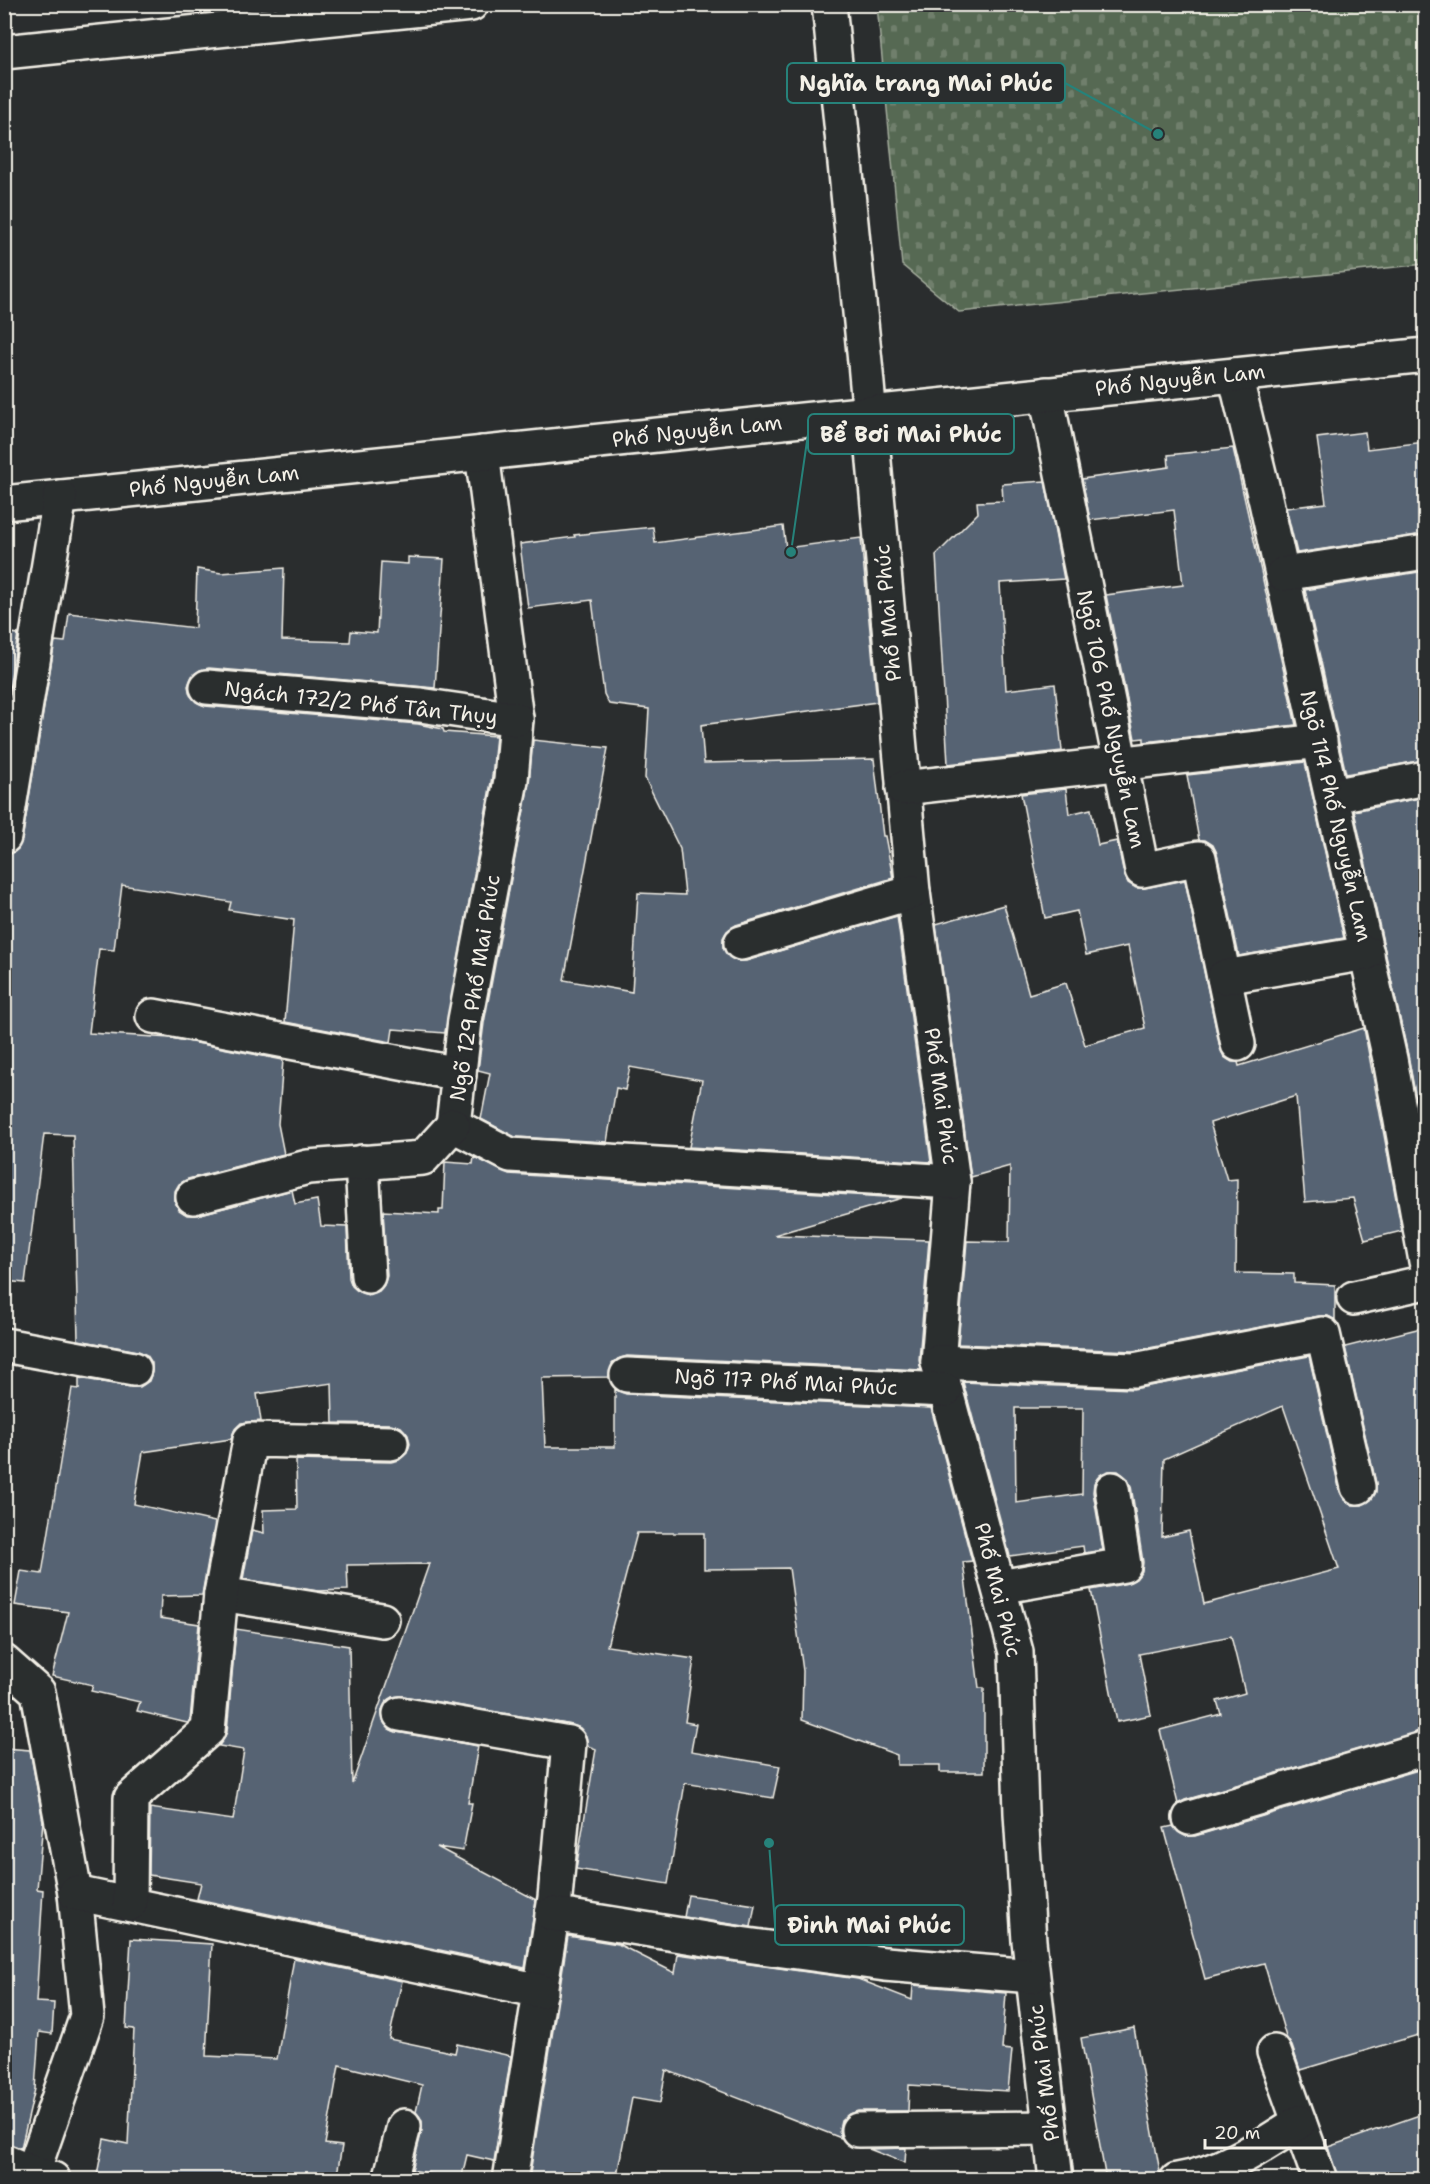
<svg xmlns="http://www.w3.org/2000/svg" width="1430" height="2184" font-family="'Shantell Sans',sans-serif">
  <style>
    .built { fill: #383d43 }
    .cemetery { fill: url(#cemetery-stones); stroke: #a5ad9e; stroke-width: 1.5 }
    .building { fill: #576373; stroke: #f4f1e8; stroke-width: 1.5; fill-rule: evenodd }
    .lines { fill: none; stroke-linecap: round; stroke-linejoin: round }
    .minor-casing { stroke: #f4f1e8; stroke-width: 38 }
    .minor { stroke: #2a2d2e; stroke-width: 33 }
    .labels { text-anchor: middle; stroke-width: 5; stroke-linejoin: round; paint-order: stroke }
    .street-label { font-size: 21px; fill: #f4f1e8; stroke: #2a2d2e }
    .leader { fill: none; stroke: #26827a; stroke-width: 2 }
    .callout-dot { fill: #26827a; stroke: #2a2d2e; stroke-width: 2 }
    .callout { fill: #2a2d2e; stroke: #26827a; stroke-width: 2 }
    .callout-label { font-size: 22px; text-anchor: middle; font-weight: bold; fill: #f4f1e8 }
  </style>
  <defs>
    <pattern id="cemetery-stones" width="16" height="16" patternUnits="userSpaceOnUse" patternTransform="scale(1.5)"><rect width="16" height="16" fill="#566953"/><path d="M2 7V4a2 2 0 0 1 4 0v3zM10 15v-3a2 2 0 0 1 4 0v3z" fill="#6f7f6c"/></pattern>
  </defs>
  <rect width="100%" height="100%" fill="#2a2d2e"/>
  <filter id="ink" filterUnits="userSpaceOnUse"><feTurbulence type="fractalNoise" baseFrequency=".0167" numOctaves="2"/><feDisplacementMap in="SourceGraphic" scale="12" xChannelSelector="R" yChannelSelector="G"/><feConvolveMatrix kernelMatrix="1 2 1 2 8 2 1 2 1" color-interpolation-filters="sRGB"/></filter>
  <g filter="url(#ink)">
    <path class="built" d="M5,4H61V5L5,10Z"/>
    <path class="cemetery" d="M877,5H1425V264L959,312L902,265Z"/>
    <g class="building">
      <path d="M1365,432L1367,449L1425,442V534L1297,553L1286,508L1326,503L1317,438Z"/>
      <path d="M1233,448L1296,725L1144,742V738L1135,739L1106,595L1183,585L1174,510L1090,520L1082,479L1169,467L1168,455Z"/>
      <path d="M1045,481L1064,579L1000,583L1006,690L1055,684L1062,751L948,764L936,555L978,513L977,502L1003,501L1002,484Z"/>
      <path d="M783,526L786,548L861,538L877,702L701,725L704,763L874,759L883,836H885L893,878L736,925L727,931L723,938V948L729,957L737,961H746L897,916L931,1162L689,1147L702,1080L630,1067L625,1090L616,1088L607,1142L515,1137L481,1119L490,1073L478,1070L484,1023L529,783L533,740L608,748L564,980L632,992L638,893L685,895L680,849L645,778L649,709L609,704L604,694L592,600L528,608L520,544L575,537L574,535L653,527L655,543Z"/>
      <path d="M408,557L444,559L435,688L209,668L200,670L192,676L188,686L190,695L196,702L205,706L418,724L443,729L444,732L496,736L492,777L445,1033L393,1029L391,1042L285,1022L294,920L229,910L231,902L122,885L114,950L99,949L89,1033L171,1038L283,1060L278,1124L284,1154L188,1179L179,1184L175,1191V1202L179,1210L187,1215H197L292,1190L295,1204L317,1200L321,1226L347,1227L349,1278L352,1286L359,1292L368,1295L379,1291L384,1285L387,1276L383,1211L439,1214V1210H443L445,1162L473,1164L474,1157L509,1174L902,1198L774,1235L929,1240L919,1360L921,1370L627,1356L618,1359L612,1364L609,1377L542,1378L545,1447H615V1389L626,1394L931,1408L972,1561L963,1562L979,1688H984V1772H940V1765H897V1755L802,1720L803,1671L789,1568L704,1569V1533H637L607,1646L694,1659L685,1722L696,1724L691,1751L780,1766L773,1798L685,1783L668,1884L576,1869L596,1749L588,1746L586,1736L580,1728L572,1725L403,1696L393,1697L386,1702L382,1710L383,1721L389,1729L396,1732L478,1746L468,1803H472L463,1851L437,1847L536,1900L525,1968L197,1899L201,1883L149,1875L150,1808L233,1820L244,1750L219,1746L227,1732L236,1629L349,1646L352,1784L429,1564L347,1565L348,1590L318,1591L243,1579L252,1530L264,1533L263,1510L297,1509L296,1460L391,1462L399,1460L407,1453L410,1444L408,1435L401,1427L391,1424L333,1423L332,1383L257,1394L261,1421L241,1423L235,1429L231,1439L143,1452L134,1504L215,1522L202,1595L161,1596L160,1618L199,1624L190,1721L187,1723L137,1711L140,1702L91,1691L93,1685L52,1676L68,1612L15,1605L21,1571L42,1574L72,1388L79,1389V1378L131,1387H140L149,1381L152,1372V1363L147,1355L138,1351L78,1340L73,1135L44,1134L25,1283L4,1281V896L9,855L18,849L22,840L55,641L65,642L69,613L195,628L197,569L221,573L284,568L282,640L350,642L351,631L377,633L381,562L408,564Z"/>
      <path d="M1425,571V760L1346,774L1305,590Z"/>
      <path d="M4,632L18,634L4,719Z"/>
      <path d="M1305,762L1344,938L1239,956L1217,854L1213,845L1205,840H1199L1187,775Z"/>
      <path d="M1066,789L1069,814L1091,809L1098,845L1117,841L1124,874L1128,883L1136,888H1145L1185,880L1220,1048L1224,1057L1232,1062H1238L1239,1066L1364,1028L1402,1231L1365,1240L1353,1198L1305,1202L1296,1096L1210,1123L1227,1180L1237,1179L1236,1273L1294,1274V1283L1335,1285V1320L1328,1316H1319L1133,1351L958,1344L967,1241L1009,1242L1010,1166L971,1177L936,924L1004,905L1029,994L1066,983L1085,1045L1145,1028L1128,946L1086,955L1077,911L1045,918L1021,794Z"/>
      <path d="M1425,797V1098L1416,1099L1408,1055L1354,811Z"/>
      <path d="M1425,1327V1730L1185,1800L1178,1804L1160,1730L1221,1714L1217,1701L1245,1693L1231,1636L1139,1654L1151,1715L1117,1722L1091,1590L1128,1583L1136,1579L1142,1571L1143,1562L1131,1486L1127,1478L1118,1471H1109L1100,1475L1094,1483L1093,1492L1103,1550L1084,1553L1083,1546L1010,1556L963,1382L1133,1389L1309,1356L1340,1492L1344,1499L1352,1505H1362L1371,1500L1376,1492V1483L1345,1347ZM1283,1406L1339,1569L1204,1604L1189,1531L1162,1537L1164,1459ZM1015,1408H1083L1082,1494L1016,1503Z"/>
      <path d="M4,1748L30,1750L43,1821L37,1889L43,1890L36,2002L54,2003L52,2034L39,2032L35,2089L21,2148L4,2143Z"/>
      <path d="M1425,1768V2033L1300,2070L1292,2046L1286,2037L1264,1963L1205,1979L1164,1828L1173,1826L1178,1832L1185,1836H1195Z"/>
      <path d="M688,1895L755,1905L751,1927L684,1917Z"/>
      <path d="M568,1936L618,1944L675,1973L678,1954L858,1979L912,2000L913,1985L1006,1993L1002,2049L1012,2050L1008,2091L909,2085L908,2111H858L849,2114L841,2121L839,2130L841,2138L666,2070L660,2103L632,2098L616,2180H529Z"/>
      <path d="M131,1939L212,1944L206,2056L277,2059L294,1958L402,1981L389,2039L455,2053L457,2044L511,2056L494,2161L467,2155L461,2180L412,2170L422,2130V2120L416,2112L422,2085L339,2065L325,2144L342,2146L336,2180H96L104,2139L128,2144L134,2029L126,2028Z"/>
      <path d="M1134,2028L1160,2172L1159,2180H1106L1081,2038Z"/>
      <path d="M1425,2113V2180H1338L1328,2147Z"/>
      <path d="M906,2148L905,2163L869,2149Z"/>
    </g>
    <g class="lines">
      <g class="minor-casing">
        <g id="minor">
          <path d="M829,4L865,362L913,892L953,1182L938,1362L1016,1652L1021,1813L1029,1941L1056,2180"/>
          <path d="M4,52L471,4"/>
          <path d="M1235,375L1266,502L1390,1059L1426,1261"/>
          <path d="M1046,394L1142,870L1199,858L1238,1044"/>
          <path d="M482,453L516,719L511,780L465,1020L453,1125L510,1155L953,1182"/>
          <path d="M4,503L1426,355"/>
          <path d="M1283,574L1426,552"/>
          <path d="M207,687L420,705L516,719"/>
          <path d="M903,788L1320,741"/>
          <path d="M1332,796L1426,778"/>
          <path d="M4,837L60,497"/>
          <path d="M741,943L913,892"/>
          <path d="M1224,977L1367,953"/>
          <path d="M153,1016L459,1074"/>
          <path d="M362,1162L368,1276"/>
          <path d="M193,1197L308,1167L423,1158L453,1125"/>
          <path d="M1354,1298L1426,1282"/>
          <path d="M4,1345L134,1369"/>
          <path d="M938,1362L1134,1370L1323,1334L1358,1487"/>
          <path d="M627,1375L945,1390"/>
          <path d="M999,1587L1124,1565L1112,1489"/>
          <path d="M221,1594L382,1620"/>
          <path d="M4,1662L38,1692L75,1893L87,2016L30,2180"/>
          <path d="M400,1714L569,1743L555,1898L510,2180"/>
          <path d="M1190,1818L1426,1748"/>
          <path d="M75,1893L541,1991"/>
          <path d="M130,1904L131,1798L208,1730L221,1594L250,1440L391,1443"/>
          <path d="M552,1914L718,1941L885,1964L1032,1976"/>
          <path d="M1274,2052L1320,2180"/>
          <path d="M858,2130L1050,2128"/>
          <path d="M4,2161L33,2173L53,2179"/>
          <path d="M390,2180L404,2126"/>
          <path d="M1177,2180C1221,2174 1262,2146 1299,2122"/>
        </g>
      </g>
      <use href="#minor" class="minor"/>
    </g>
  </g>
  <g class="labels">
    <g class="street-label">
      <text transform="translate(1180 380) rotate(-6)" y="7">Phố Nguyễn Lam</text>
      <text transform="translate(697 431) rotate(-6)" y="7">Phố Nguyễn Lam</text>
      <text transform="translate(214 481) rotate(-6)" y="7">Phố Nguyễn Lam</text>
      <text transform="translate(888 613) rotate(-95)" y="7">Phố Mai Phúc</text>
      <text transform="translate(361 703) rotate(6)" y="7">Ngách 172/2 Phố Tân Thụy</text>
      <text transform="translate(1111 719) rotate(78)" y="7">Ngõ 106 Phố Nguyễn Lam</text>
      <text transform="translate(1336 816) rotate(77)" y="7">Ngõ 114 Phố Nguyễn Lam</text>
      <text transform="translate(475 988) rotate(-81)" y="7">Ngõ 129 Phố Mai Phúc</text>
      <text transform="translate(941 1096) rotate(82)" y="7">Phố Mai Phúc</text>
      <text transform="translate(786 1382) rotate(3)" y="7">Ngõ 117 Phố Mai Phúc</text>
      <text transform="translate(998 1590) rotate(76)" y="7">Phố Mai Phúc</text>
      <text transform="translate(1044 2073) rotate(-97)" y="7">Phố Mai Phúc</text>
    </g>
  </g>
  <path class="leader" d="M1158 134L1065 83M791 552L808 434M769 1843L775 1925"/>
  <g class="callout-dot">
    <circle cx="1158" cy="134" r="6"/>
    <circle cx="791" cy="552" r="6"/>
    <circle cx="769" cy="1843" r="6"/>
  </g>
  <g class="callout">
    <rect x="787" y="63" width="278" height="40" rx="6"/>
    <rect x="808" y="414" width="206" height="40" rx="6"/>
    <rect x="775" y="1905" width="189" height="40" rx="6"/>
  </g>
  <g class="callout-label">
    <text x="926" y="91">Nghĩa trang Mai Phúc</text>
    <text x="911" y="442">Bể Bơi Mai Phúc</text>
    <text x="869" y="1933">Đinh Mai Phúc</text>
  </g>
  <rect width="1430" height="2184" fill="none" stroke="#2a2d2e" stroke-width="24"/>
  <rect x="12" y="12" width="1406" height="2160" fill="none" stroke="#f4f1e8" stroke-width="2" filter="url(#ink)"/>
  <path d="M1205 2139v9h120v-9" fill="none" stroke="#f4f1e8" stroke-width="3"/>
  <text x="1214" y="2139" font-size="18" fill="#f4f1e8" stroke="#2a2d2e" stroke-width="4.5" paint-order="stroke">20 m</text>
</svg>
